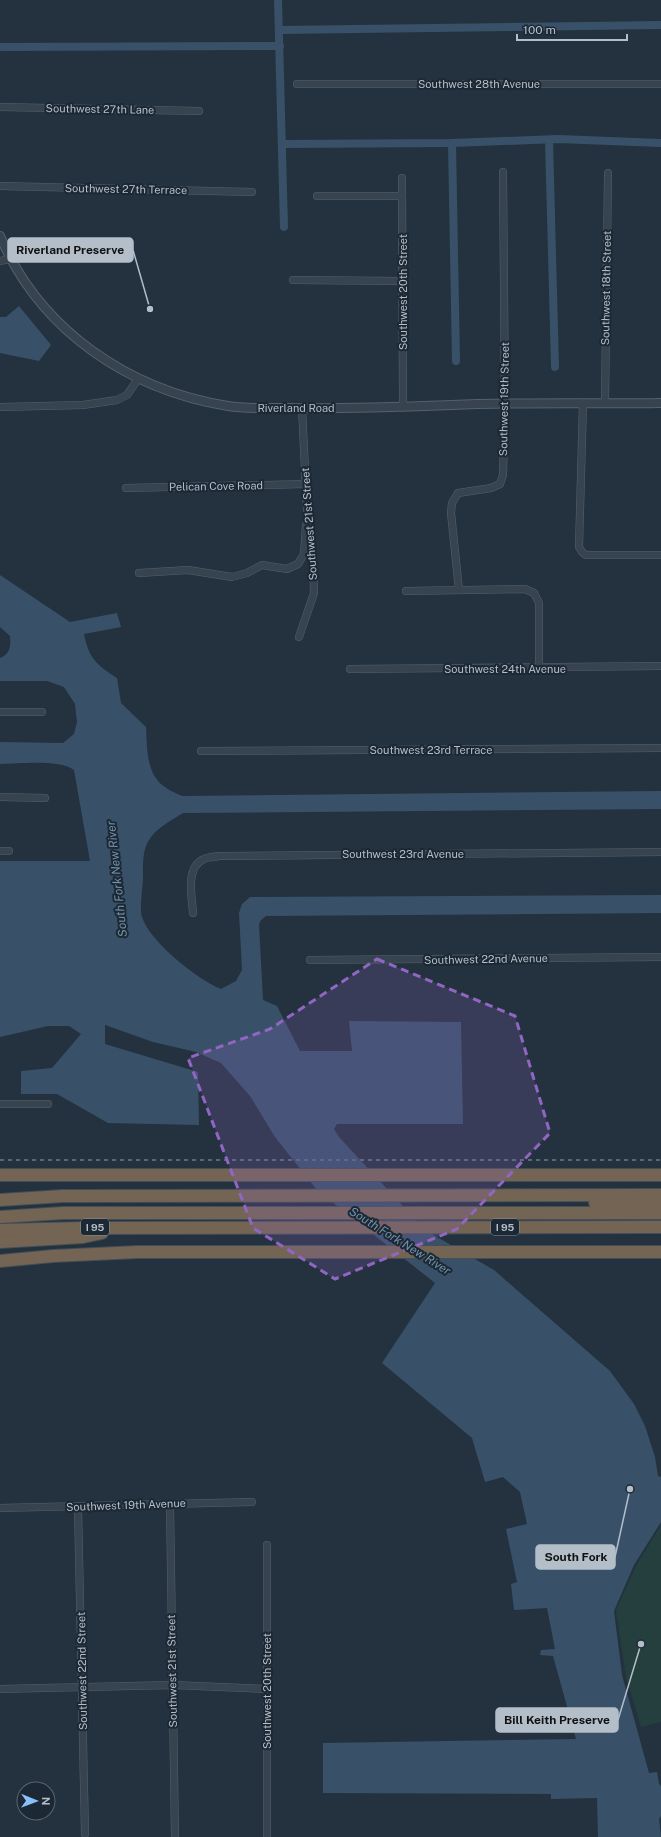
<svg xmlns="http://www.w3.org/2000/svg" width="661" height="1837" font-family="'Public Sans',sans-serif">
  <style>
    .green { fill: #253f3f }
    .water { fill: #385168 }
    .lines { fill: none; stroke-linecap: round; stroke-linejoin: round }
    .canal { stroke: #385168; stroke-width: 8 }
    .minor-casing { stroke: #55616c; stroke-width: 8 }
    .tertiary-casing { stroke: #55616c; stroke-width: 10 }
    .motorway-casing { stroke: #424e59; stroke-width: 14 }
    .minor { stroke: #37434e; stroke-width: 7 }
    .tertiary { stroke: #37434e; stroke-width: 8 }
    .motorway { stroke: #746454; stroke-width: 12 }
    .rail { stroke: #596875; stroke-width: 2; stroke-dasharray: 4 4; stroke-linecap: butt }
    .marked { fill: #9166c3; fill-opacity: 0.2; stroke: #9166c3; stroke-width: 3; stroke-dasharray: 8 5; stroke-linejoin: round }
    .labels { text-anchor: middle; stroke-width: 4; stroke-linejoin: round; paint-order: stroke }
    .shield { fill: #1c2833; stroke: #86919c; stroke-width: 1 }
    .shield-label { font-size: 10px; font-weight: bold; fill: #b3bec9 }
    .street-label { font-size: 11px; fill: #b3bec9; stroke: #1c2833 }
    .water-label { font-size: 12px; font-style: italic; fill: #7292ad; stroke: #1c2833 }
    .leader { fill: none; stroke: #b3bec9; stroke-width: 1.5 }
    .callout-dot { fill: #b3bec9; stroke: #1c2833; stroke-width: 1.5 }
    .callout { fill: #b3bec9; stroke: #b3bec9; stroke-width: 1.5 }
    .callout-label { font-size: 12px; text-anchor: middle; font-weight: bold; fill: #111 }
  </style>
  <rect width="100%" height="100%" fill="#23323e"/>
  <path class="green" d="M661,1525V1722L641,1727L626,1677L616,1610L636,1566Z"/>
  <g class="water">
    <path d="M19,306L51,345L39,361L0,353V317H6Z"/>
    <path d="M0,575L70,622L117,613L121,627L84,634C89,659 97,665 117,678L121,703L146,727C147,747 146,775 165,787C170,791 176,793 182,796L661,791V809L183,813C172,820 160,826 151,837C142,849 143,863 143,877C143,888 139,907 142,917C150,942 198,980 221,989L236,981L242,970L239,913L242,904L250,897L661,895V913L266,916L261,920L259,924L263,1000L277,1006L300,1051H352L349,1021L461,1022L463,1124H337L334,1129L339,1137L425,1230L494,1270L610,1371L634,1404L645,1426L655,1457L658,1476L661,1477V1522L634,1565L614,1611L622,1675L649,1773L657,1772L659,1784L661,1786V1816L659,1819L661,1837H598L597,1798L551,1799V1794L323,1793V1743L576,1739L553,1656L540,1655L541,1650L555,1649L547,1608L514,1610L511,1584L517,1582L506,1529L527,1524L520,1492L503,1477L485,1482L472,1438L382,1363L435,1283L317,1190L275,1137L250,1096L221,1063L196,1052L153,1042L105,1025V1044L198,1072L199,1125L108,1123L57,1094H21V1071L52,1068L81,1034L69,1026H48L0,1037V861H90L74,770C59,759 19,764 0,764V742L63,743L74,734L77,722L75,704L64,687L47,681H0V658C10,654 11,646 10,636L0,627Z"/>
  </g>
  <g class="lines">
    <g class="canal">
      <path d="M278,0L284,227"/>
      <path d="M279,30L661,25"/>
      <path d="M0,47L280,46"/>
      <path d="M549,140L555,367"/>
      <path d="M452,143L456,361"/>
      <path d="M282,144L452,143L558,139L661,143"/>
    </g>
    <g class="minor-casing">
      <g id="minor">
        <path d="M297,84H661"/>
        <path d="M0,107L199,111"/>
        <path d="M402,178L403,406"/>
        <path d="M0,186L252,192"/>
        <path d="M317,196H402"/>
        <path d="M0,261L10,259"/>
        <path d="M293,280L403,281"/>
        <path d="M583,403L579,547L582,552L586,555H661"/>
        <path d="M605,403L608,173"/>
        <path d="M0,407L83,405L117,400L127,395L138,379"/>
        <path d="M126,488L306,484"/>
        <path d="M139,573L188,570L232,577L247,573L262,565L287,569L298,564L304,554L306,525"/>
        <path d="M459,590L451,513L452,503L458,493L491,488L500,484L503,475L505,403L503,172"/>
        <path d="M406,591L525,589L534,593L539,603V669"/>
        <path d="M299,637L314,593L313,557L307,511L302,408"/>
        <path d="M350,669L661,666"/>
        <path d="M0,712H42"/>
        <path d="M201,751L661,748"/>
        <path d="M0,797L45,798"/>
        <path d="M0,851H9"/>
        <path d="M193,913C192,897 185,867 204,859C208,857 214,857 219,856L661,852"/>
        <path d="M310,960L661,957"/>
        <path d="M0,1104H48"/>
        <path d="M170,1504L175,1837"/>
        <path d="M78,1507L85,1834"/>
        <path d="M0,1508L252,1502"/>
        <path d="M0,1689L173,1685L267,1689"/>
        <path d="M267,1837V1545"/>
      </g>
    </g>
    <g class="tertiary-casing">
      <path id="tertiary" d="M0,236C40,330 128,390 228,406C247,409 267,408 287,408C342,409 397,407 452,405C521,402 591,404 661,403"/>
    </g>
    <g class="motorway-casing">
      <g id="motorway">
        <path d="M0,1175H661"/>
        <path d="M0,1200L63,1196L661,1195"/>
        <path d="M595,1203H661"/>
        <path d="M0,1217L63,1213H661"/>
        <path d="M0,1230L87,1228L661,1227"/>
        <path d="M0,1242L83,1237L102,1233"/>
        <path d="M0,1261L53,1256L137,1252H661"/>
      </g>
    </g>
    <use href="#minor" class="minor"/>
    <use href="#tertiary" class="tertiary"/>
    <use href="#motorway" class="motorway"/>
    <path class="rail" d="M0,1160H661"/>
  </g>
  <path class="marked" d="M377,959L515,1016L550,1133L457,1229L335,1279L253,1228L188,1058L270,1029Z"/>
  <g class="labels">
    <g class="shield">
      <rect x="81" y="1219" width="28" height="16" rx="3"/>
      <rect x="491" y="1219" width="28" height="16" rx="3"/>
    </g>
    <g class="shield-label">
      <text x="95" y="1231">I 95</text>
      <text x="505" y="1231">I 95</text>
    </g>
    <g class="street-label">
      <text x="479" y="88">Southwest 28th Avenue</text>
      <text transform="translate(100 109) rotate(1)" y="4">Southwest 27th Lane</text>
      <text transform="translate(126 189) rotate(1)" y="4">Southwest 27th Terrace</text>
      <text transform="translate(606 288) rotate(-89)" y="4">Southwest 18th Street</text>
      <text transform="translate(403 292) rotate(-90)" y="4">Southwest 20th Street</text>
      <text transform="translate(504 399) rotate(-89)" y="4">Southwest 19th Street</text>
      <text x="296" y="412">Riverland Road</text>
      <text transform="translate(216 486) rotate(-1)" y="4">Pelican Cove Road</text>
      <text transform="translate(309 524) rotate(-94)" y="4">Southwest 21st Street</text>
      <text x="505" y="673">Southwest 24th Avenue</text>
      <text x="431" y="754">Southwest 23rd Terrace</text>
      <text x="403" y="858">Southwest 23rd Avenue</text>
      <text transform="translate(486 959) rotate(-1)" y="4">Southwest 22nd Avenue</text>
      <text transform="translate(126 1505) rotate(-2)" y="4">Southwest 19th Avenue</text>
      <text transform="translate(82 1671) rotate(-91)" y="4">Southwest 22nd Street</text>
      <text transform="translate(172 1671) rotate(-91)" y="4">Southwest 21st Street</text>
      <text transform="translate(267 1691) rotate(-90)" y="4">Southwest 20th Street</text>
    </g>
    <g class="water-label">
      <text transform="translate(117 879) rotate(-96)" y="4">South Fork New River</text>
      <text transform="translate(400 1241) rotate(32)" y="4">South Fork New River</text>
    </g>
  </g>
  <path class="leader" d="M150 309L133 250M630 1489L615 1557M641 1644L618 1720"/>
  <g class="callout-dot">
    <circle cx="150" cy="309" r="4"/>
    <circle cx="630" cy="1489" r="4"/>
    <circle cx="641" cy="1644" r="4"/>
  </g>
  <g class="callout">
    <rect x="8" y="238" width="125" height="24" rx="4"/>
    <rect x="536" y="1545" width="79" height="24" rx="4"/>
    <rect x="496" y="1708" width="122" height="24" rx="4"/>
  </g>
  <g class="callout-label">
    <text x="70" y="254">Riverland Preserve</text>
    <text x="576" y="1561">South Fork</text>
    <text x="557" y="1724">Bill Keith Preserve</text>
  </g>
  <g transform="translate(36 1801) rotate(91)"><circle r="19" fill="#1c2833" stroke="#58646f"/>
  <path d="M0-3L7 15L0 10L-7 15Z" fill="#87c0fa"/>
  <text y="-6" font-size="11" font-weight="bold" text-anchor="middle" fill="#b3bec9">N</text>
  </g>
  <path d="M517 34v6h110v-6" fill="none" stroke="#b3bec9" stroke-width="2"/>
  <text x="523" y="34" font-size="12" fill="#b3bec9" stroke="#1c2833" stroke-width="3" paint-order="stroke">100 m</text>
</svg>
